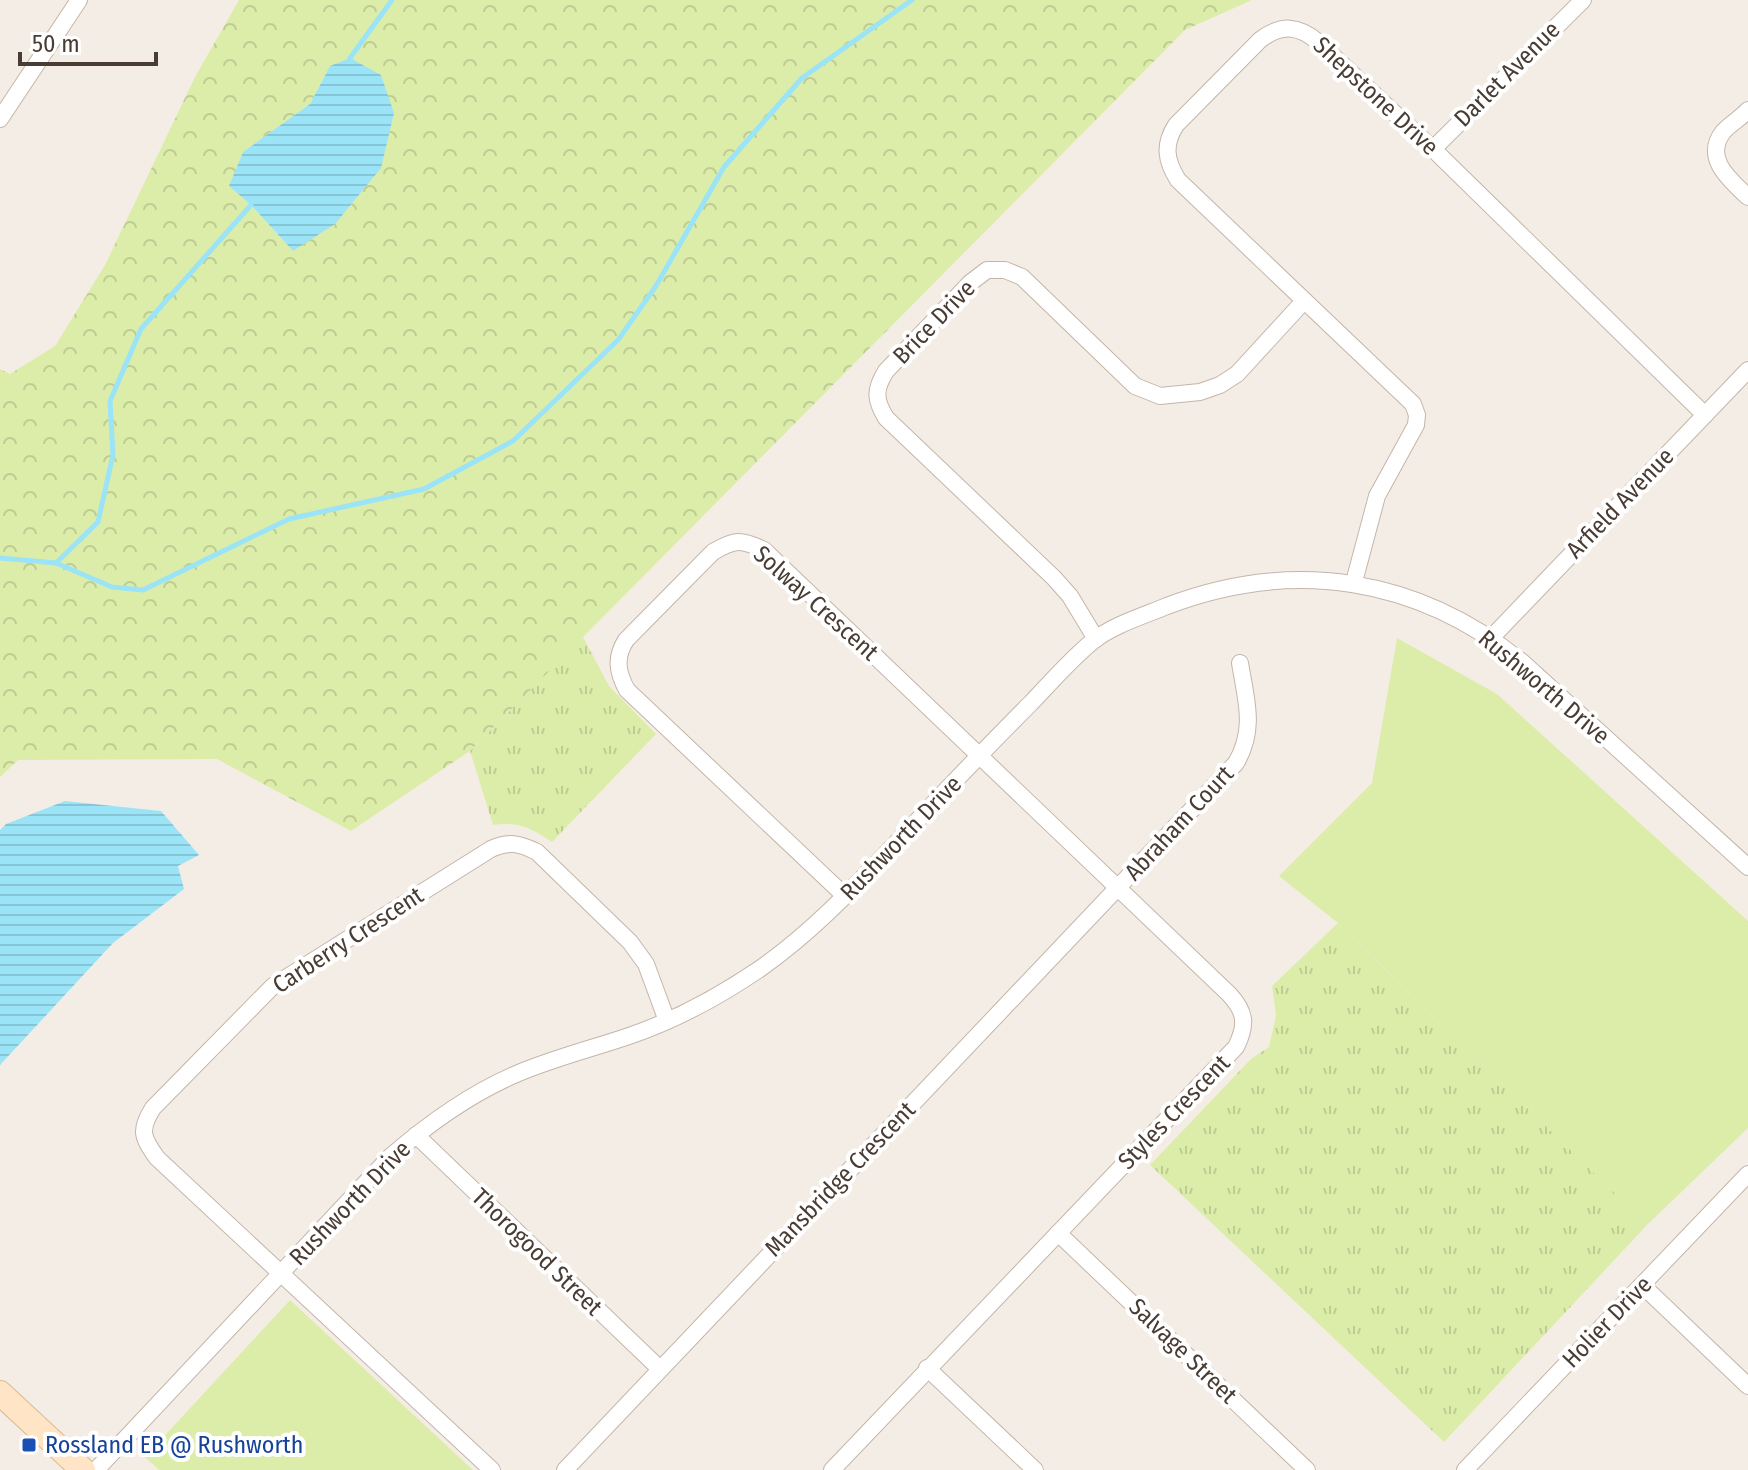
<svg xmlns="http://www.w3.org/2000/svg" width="1748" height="1470" font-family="'Fira Sans Condensed',sans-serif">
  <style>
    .grass { fill: #dcedaa }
    .forest { fill: url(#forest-crowns); fill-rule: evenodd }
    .park { fill: url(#park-tufts) }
    .water { fill: url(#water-rules) }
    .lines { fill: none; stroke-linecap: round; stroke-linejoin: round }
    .stream { stroke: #9be4f7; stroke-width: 5 }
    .minor-casing { stroke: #c4b5aa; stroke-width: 18 }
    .secondary-casing { stroke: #dcba92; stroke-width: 26 }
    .minor { stroke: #fff; stroke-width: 16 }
    .secondary { stroke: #ffe5c5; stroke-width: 24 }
    .transit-dot { fill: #1a4fb4; stroke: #fff; stroke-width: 3 }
    .labels { text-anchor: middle; stroke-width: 8; stroke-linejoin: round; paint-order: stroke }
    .street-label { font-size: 24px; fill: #483c34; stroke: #fff }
    .transit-label { font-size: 24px; fill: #164399; stroke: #fff; text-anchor: start }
  </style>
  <defs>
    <pattern id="forest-crowns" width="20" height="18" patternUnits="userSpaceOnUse" patternTransform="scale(2)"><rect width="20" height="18" fill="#dcedaa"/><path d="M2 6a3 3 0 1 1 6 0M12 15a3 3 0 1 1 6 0" fill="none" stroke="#becc93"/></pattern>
    <pattern id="park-tufts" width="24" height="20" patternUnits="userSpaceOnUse" patternTransform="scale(2)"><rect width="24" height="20" fill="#dcedaa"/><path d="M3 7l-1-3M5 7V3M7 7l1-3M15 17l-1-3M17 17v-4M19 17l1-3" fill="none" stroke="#becc93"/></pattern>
    <pattern id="water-rules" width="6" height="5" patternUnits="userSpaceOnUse" patternTransform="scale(2)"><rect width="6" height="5" fill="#9be4f7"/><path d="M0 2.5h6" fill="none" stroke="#87c4d4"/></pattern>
  </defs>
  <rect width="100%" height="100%" fill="#f4ede5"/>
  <g class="grass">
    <path d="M1397,638L1497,694L1748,921V1128L1647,1225L1338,923L1279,876L1372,783Z"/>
    <path d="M290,1300L473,1470H159L145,1457Z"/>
  </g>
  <path class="forest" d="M239,0H1252L1185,30L470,751L351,831L217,759L18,760L0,777V369L10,374L55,346L105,265L195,77ZM330,66L293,251L251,205L230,186L243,152L310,104Z"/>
  <g class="park">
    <path d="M583,637L609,686L656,734L552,842C532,828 517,821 493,825L470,751Z"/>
    <path d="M1338,923L1647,1225L1444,1442L1150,1165L1251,1059L1269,1047L1276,1015L1272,986Z"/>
  </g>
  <g class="water">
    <path d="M350,58L381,75L394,113L381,168L335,224L293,251L251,205L229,186L243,152L310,104L330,66Z"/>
    <path d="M65,801L161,811L199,855L178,866L184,889L113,943L0,1065V830L6,824Z"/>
  </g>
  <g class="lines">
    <g class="stream">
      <path d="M350,58L392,0"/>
      <path d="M0,558L56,563L112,587L143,590L289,519L424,489L513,441L618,340L656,286L724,167L802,78L912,0"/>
      <path d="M56,563L98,522L113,455L110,401L141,329L251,205"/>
    </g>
    <g class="minor-casing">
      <g id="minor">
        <path d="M1748,110C1741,118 1730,124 1723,132C1703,158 1730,180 1748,197"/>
        <path d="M0,119L79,0"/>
        <path d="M1433,149L1583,0"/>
        <path d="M1354,582L1377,496L1416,425L1417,415L1413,404L1178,180C1166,161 1163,145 1176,125L1260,40C1281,24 1298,25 1318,42L1433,149L1705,415"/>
        <path d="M1492,637L1748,370"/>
        <path d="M1096,639L1070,596L1054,578L886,418C875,400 874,390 886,371L970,283L987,270H1005L1022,277L1135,386L1160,396L1200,392L1220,385L1237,374L1304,301"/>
        <path d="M416,1135L660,1369"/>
        <path d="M1058,1233L1307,1470"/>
        <path d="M1642,1285L1748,1386"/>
        <path d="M927,1368L1035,1470"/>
        <path d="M96,1470L390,1157C428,1124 468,1095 514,1075C550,1059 591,1049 629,1036C676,1020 720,996 761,968C815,930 859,882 904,835C946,790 988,746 1031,703C1051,682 1071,659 1093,641C1113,625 1143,616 1167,606C1293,558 1417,577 1522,662L1748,867"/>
        <path d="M492,1470L157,1158C142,1137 139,1130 153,1108L273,986L491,849C509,841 519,843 537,852L630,942L646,964L667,1021"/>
        <path d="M565,1470L1236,763C1256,729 1246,700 1240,663"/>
        <path d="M832,1470L1236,1047C1247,1025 1246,1012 1229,994L764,550C741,539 735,539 713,552L626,640C615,657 617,672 627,690L845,896"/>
        <path d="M1465,1470L1748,1174"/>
      </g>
    </g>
    <g class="secondary-casing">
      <path id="secondary" d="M0,1393L83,1470"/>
    </g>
    <use href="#minor" class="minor"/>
    <use href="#secondary" class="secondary"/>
  </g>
  <rect class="transit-dot" x="21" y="1437" width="16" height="16" rx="4"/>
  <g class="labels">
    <g class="street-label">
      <text transform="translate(1507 74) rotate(-45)" y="8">Darlet Avenue</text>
      <text transform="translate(1376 96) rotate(43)" y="8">Shepstone Drive</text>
      <text transform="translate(934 322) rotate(-46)" y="8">Brice Drive</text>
      <text transform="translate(1620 503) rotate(-46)" y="8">Arfield Avenue</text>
      <text transform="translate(816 603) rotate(42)" y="8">Solway Crescent</text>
      <text transform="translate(1544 687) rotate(40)" y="8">Rushworth Drive</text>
      <text transform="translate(1179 823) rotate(-47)" y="8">Abraham Court</text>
      <text transform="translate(901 838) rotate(-46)" y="8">Rushworth Drive</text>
      <text transform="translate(348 940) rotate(-33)" y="8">Carberry Crescent</text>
      <text transform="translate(1174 1112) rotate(-46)" y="8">Styles Crescent</text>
      <text transform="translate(840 1179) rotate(-46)" y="8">Mansbridge Crescent</text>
      <text transform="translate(350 1203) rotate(-46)" y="8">Rushworth Drive</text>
      <text transform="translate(537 1252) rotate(44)" y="8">Thorogood Street</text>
      <text transform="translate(1607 1322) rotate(-46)" y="8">Holier Drive</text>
      <text transform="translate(1183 1351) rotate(44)" y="8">Salvage Street</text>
    </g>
    <g class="transit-label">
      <text x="45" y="1453">Rossland EB @ Rushworth</text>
    </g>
  </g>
  <path d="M20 52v12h136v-12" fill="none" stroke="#483c34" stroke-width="4"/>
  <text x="32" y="52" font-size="24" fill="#483c34" stroke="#ffffff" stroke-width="6" paint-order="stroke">50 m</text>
</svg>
